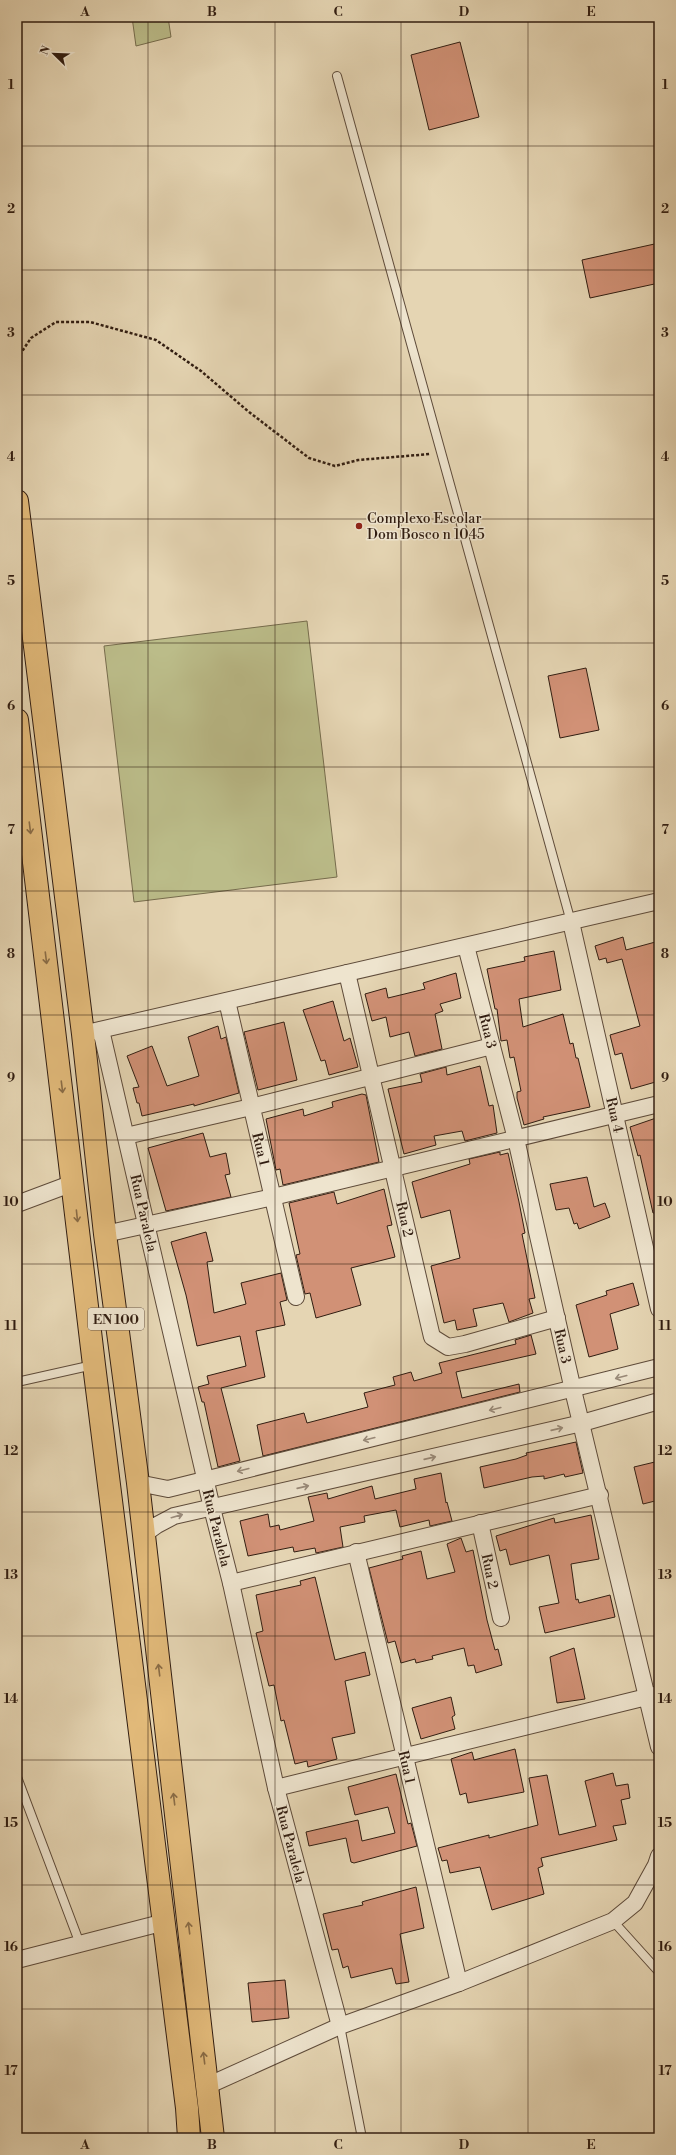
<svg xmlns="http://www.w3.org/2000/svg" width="676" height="2155" font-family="'Libre Bodoni',serif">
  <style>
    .green { fill: #bbbc89; stroke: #766c4d }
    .building { fill: #d19176; stroke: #311d11 }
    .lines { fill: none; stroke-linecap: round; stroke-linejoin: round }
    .service-casing { stroke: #5e4b3a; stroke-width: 10 }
    .minor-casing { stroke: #5e4b3a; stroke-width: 18 }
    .primary-casing { stroke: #311d11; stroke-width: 24 }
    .path { stroke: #311d11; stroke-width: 2.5; stroke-dasharray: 3 2; stroke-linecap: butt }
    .service { stroke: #eee4ce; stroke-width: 8 }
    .minor { stroke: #eee4ce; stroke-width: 16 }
    .primary { stroke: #e2ba7a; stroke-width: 22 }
    .oneway { stroke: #8a6c46 }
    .oneway2 { stroke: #998a79 }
    .grid { fill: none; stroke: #311d11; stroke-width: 1; stroke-opacity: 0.55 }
    .poi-dot { fill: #8f2418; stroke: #eee4ce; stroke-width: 1.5 }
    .labels { text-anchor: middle; stroke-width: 3; stroke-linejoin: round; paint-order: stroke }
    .shield { fill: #eee4ce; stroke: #6a594a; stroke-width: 1 }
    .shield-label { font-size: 13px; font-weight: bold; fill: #311d11 }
    .poi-label { font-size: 14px; fill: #311d11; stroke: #eee4ce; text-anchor: start }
    .street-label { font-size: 14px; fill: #311d11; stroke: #eee4ce }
    .neatline { fill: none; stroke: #311d11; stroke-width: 1.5 }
    .grid-label { font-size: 13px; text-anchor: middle; font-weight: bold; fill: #311d11 }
  </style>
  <rect width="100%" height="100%" fill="#e5d5b3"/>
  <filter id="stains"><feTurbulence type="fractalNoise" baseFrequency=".005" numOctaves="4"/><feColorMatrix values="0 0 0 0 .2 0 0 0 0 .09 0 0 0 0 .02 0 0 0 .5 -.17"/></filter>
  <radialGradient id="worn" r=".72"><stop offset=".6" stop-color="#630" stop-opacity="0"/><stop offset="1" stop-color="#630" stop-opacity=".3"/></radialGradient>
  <g class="green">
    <path d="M132,17H168L171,37L136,46Z"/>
    <path d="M307,621L337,877L134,902L104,646Z"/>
  </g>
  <g class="building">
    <path d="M460,42L479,117L429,130L411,55Z"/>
    <path d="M659,243V283L590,298L582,260Z"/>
    <path d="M586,668L599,730L560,738L548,676Z"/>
    <path d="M623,937L626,950L659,941V1081L631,1089L622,1053L615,1055L610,1035L640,1026L622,959L607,963L606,958L599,960L595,946Z"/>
    <path d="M554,951L561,990L519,999L523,1027L563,1014L570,1044L573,1043L576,1058H578L590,1107L543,1117L544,1119L524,1125L517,1098V1092L521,1091L514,1057L510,1058L507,1040L501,1041L497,1009H495L487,969L525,961L524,957Z"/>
    <path d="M456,973L461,998L440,1004L443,1011L435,1014L442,1049L415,1056L409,1032L390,1037L386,1017L372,1021L365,994L386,988L388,998L425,989L423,983Z"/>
    <path d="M333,1001L344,1041L350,1038L358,1067L329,1075L325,1060L321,1061L303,1010Z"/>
    <path d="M284,1022L297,1080L258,1090L244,1032Z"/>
    <path d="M218,1026L221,1039L226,1037L239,1093L194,1106V1104L142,1116L139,1103H137L133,1088L139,1087L127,1056L152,1046L167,1086L199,1076L188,1037Z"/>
    <path d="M480,1066L489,1106L493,1105L497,1133L465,1141L462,1131L434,1136L436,1145L404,1154L388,1089L422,1082L420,1074L446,1067L447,1075Z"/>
    <path d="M362,1094L366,1095L379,1162L283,1185L280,1169L276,1170L266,1119L303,1109L304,1116L333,1107L332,1102Z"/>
    <path d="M659,1117V1213H653L640,1155L638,1156L630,1127Z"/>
    <path d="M203,1133L210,1157L226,1153L230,1174L225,1175L231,1197L166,1211L148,1148Z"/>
    <path d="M500,1152V1155L508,1153L519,1202L525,1233L522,1234L535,1298L529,1299L533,1313L509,1322L503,1303L473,1309L477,1326L457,1330L455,1320L444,1323L431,1266L460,1258L450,1210L421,1218L412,1182L470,1164L469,1159Z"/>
    <path d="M587,1177L594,1207L605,1203L610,1217L579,1229L577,1223L574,1224L569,1208L556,1210L550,1184Z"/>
    <path d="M384,1189L392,1225L387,1226L395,1257L351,1268L361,1305L316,1318L310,1293L305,1294L296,1255L300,1254L289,1203L334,1192L337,1204Z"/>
    <path d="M206,1232L213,1261L207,1262L214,1313L246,1304L241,1283L281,1273L287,1300L280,1302L285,1325L256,1331L265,1377L221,1388L240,1461L218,1467L204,1402H202L198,1387L209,1384L207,1376L246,1366L240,1336L197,1346L186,1295L171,1242Z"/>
    <path d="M633,1283L639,1305L610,1314L618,1349L589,1357L576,1305L607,1295L606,1291Z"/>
    <path d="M531,1335L536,1354L456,1372L462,1398L519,1384L520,1392L263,1456L257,1425L304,1413L307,1423L368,1407L364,1393L395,1385L393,1377L411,1372L414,1381L442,1373L439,1363L516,1344L515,1340Z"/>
    <path d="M576,1442L583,1473L565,1477L564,1474L544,1479V1476L532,1477L484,1488L480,1467L516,1459L527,1455L526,1453Z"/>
    <path d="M659,1461V1500L643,1504L634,1467Z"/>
    <path d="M441,1473L446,1503L447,1502L452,1521L430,1526L429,1520L400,1527L396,1510L364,1516L365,1522L340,1527L343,1547L316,1553L315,1548L294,1552L293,1547L248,1556L240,1521L268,1514L270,1527L279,1525L280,1530L314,1521L308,1497L327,1493L328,1499L372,1486L375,1499L416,1489L414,1479Z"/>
    <path d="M591,1515L599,1559L571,1564L576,1600L578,1599L579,1603L610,1595L615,1617L545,1633L539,1607L559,1603L549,1555L510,1565L506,1549L500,1551L496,1536L554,1518L555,1523Z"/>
    <path d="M461,1538L466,1552L473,1550L487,1620L495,1650L498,1649L502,1665L476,1673L474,1665L468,1666L464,1648L432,1656L433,1659L416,1663L415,1659L401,1663L395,1641L388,1643L369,1568L403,1559L402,1556L421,1551L427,1579L455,1572L447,1544Z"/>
    <path d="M315,1577L335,1660L365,1652L370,1675L345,1681L355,1733L332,1738L337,1759L308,1767L307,1761L295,1764L284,1720L281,1721L274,1685L269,1686L256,1633L263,1631L256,1595L301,1585L300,1581Z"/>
    <path d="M574,1648L585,1699L557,1703L550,1657Z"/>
    <path d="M451,1697L455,1715L452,1717L455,1729L421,1739L412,1708Z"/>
    <path d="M515,1749L524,1792L468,1803L466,1793L460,1795L451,1759L472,1752L474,1760Z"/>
    <path d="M613,1773L616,1786L628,1784L630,1798L621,1800L626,1824L613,1826L617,1840L541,1858L543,1866L538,1868L544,1894L492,1910L480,1867L450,1873L447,1860L442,1861L438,1848L489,1835V1838L538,1825L529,1778L547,1775L559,1835L596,1826L585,1781Z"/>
    <path d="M396,1774L408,1824L411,1823L417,1846L354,1863L351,1862L346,1838L309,1846L306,1832L358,1820L362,1841L395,1833L388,1807L355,1815L348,1787Z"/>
    <path d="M416,1887L424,1928L400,1934L409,1982L396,1984L392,1968L351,1978L348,1966L343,1968L338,1949L332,1950L323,1914L363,1905L362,1902L365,1901Z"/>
    <path d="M285,1980L289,2018L252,2022L248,1983Z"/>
  </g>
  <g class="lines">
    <g class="service-casing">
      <g id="service">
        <path d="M337,76L571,922"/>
        <path d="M17,1382L93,1365"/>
        <path d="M17,1777L80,1944"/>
        <path d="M613,1921L659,1972"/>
        <path d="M340,2026L362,2138"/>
      </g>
    </g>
    <g class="minor-casing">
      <g id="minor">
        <path d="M571,922L659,1309"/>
        <path d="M466,946L516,1139L573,1390L659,1747"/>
        <path d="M347,973L432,1337L448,1347L465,1344L557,1318"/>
        <path d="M227,1001L296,1297"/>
        <path d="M101,1030L212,1508L231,1583L276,1788L340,2026"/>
        <path d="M91,1032L659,901"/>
        <path d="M126,1136L251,1107L492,1046"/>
        <path d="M17,1204L73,1183"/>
        <path d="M105,1234L273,1197L659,1104"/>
        <path d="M138,1483L168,1489L659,1367"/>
        <path d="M480,1523L501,1618"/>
        <path d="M143,1535L157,1525L174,1516L582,1423L659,1401"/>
        <path d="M356,1552L459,1983"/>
        <path d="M231,1583L600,1495"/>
        <path d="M276,1788L659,1694"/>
        <path d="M17,1960L165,1922"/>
        <path d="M207,2086L340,2026L459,1983L613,1921L635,1903L656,1865L659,1856"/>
      </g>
    </g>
    <g class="primary-casing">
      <g id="primary">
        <path d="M17,501L83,1034L105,1234L138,1483L213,2138"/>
        <path d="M17,720L94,1365L187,2108L189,2138"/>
      </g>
    </g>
    <path class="path" d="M17,359L31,338L56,322H90L156,340L201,371L249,412L309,458L335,466L358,460L430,454"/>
    <use href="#service" class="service"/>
    <use href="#minor" class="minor"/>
    <use href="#primary" class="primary"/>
  </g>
  <defs><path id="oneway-shaft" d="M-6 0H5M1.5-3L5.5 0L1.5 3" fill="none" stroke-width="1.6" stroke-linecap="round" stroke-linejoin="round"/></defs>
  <g class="oneway">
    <use href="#oneway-shaft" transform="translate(30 828) rotate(83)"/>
    <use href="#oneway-shaft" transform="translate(46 958) rotate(83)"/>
    <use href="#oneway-shaft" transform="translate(62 1087) rotate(83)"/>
    <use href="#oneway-shaft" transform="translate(77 1216) rotate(84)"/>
    <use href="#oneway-shaft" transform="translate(159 1670) rotate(-97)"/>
    <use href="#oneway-shaft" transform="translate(174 1799) rotate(-97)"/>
    <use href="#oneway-shaft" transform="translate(189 1928) rotate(-97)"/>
    <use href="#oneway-shaft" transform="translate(204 2058) rotate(-97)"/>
  </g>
  <g class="oneway2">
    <use href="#oneway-shaft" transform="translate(621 1377) rotate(165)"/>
    <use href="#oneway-shaft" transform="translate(495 1409) rotate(166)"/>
    <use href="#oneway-shaft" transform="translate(557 1429) rotate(-13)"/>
    <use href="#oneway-shaft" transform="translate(369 1439) rotate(166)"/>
    <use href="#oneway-shaft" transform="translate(430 1458) rotate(-13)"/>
    <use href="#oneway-shaft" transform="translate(243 1470) rotate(166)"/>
    <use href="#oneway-shaft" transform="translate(303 1487) rotate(-13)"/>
    <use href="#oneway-shaft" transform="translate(177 1516) rotate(-16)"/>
  </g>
  <path class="grid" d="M148,17V2138M275,17V2138M401,17V2138M528,17V2138M17,146H659M17,270H659M17,395H659M17,519H659M17,643H659M17,767H659M17,891H659M17,1015H659M17,1140H659M17,1264H659M17,1388H659M17,1512H659M17,1636H659M17,1760H659M17,1885H659M17,2009H659"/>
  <circle class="poi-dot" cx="359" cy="526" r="4"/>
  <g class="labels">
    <rect class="shield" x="88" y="1308" width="56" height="22" rx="3"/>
    <g class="shield-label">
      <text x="116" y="1324">EN 100</text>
    </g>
    <g class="poi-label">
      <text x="367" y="523">Complexo Escolar<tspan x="367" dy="16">Dom Bosco n 1045</tspan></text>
    </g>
    <g class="street-label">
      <text transform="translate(488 1031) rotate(76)" y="5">Rua 3</text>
      <text transform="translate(615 1115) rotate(77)" y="5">Rua 4</text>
      <text transform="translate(261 1149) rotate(76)" y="5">Rua 1</text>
      <text transform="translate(144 1213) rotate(77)" y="5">Rua Paralela</text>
      <text transform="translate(405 1219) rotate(77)" y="5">Rua 2</text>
      <text transform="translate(563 1346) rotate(77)" y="5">Rua 3</text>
      <text transform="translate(217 1528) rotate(76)" y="5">Rua Paralela</text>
      <text transform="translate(490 1571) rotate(78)" y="5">Rua 2</text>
      <text transform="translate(407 1767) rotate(77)" y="5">Rua 1</text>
      <text transform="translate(291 1844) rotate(75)" y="5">Rua Paralela</text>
    </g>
  </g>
  <rect width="676" height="2155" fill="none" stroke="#e5d5b3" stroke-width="44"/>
  <g transform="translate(54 54) rotate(293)" stroke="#eee4ce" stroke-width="3" paint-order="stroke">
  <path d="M0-3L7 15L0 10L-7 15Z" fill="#311d11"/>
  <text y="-6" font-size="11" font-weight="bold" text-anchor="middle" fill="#311d11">N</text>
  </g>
  <rect x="22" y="22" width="632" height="2111" class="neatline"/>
  <g class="grid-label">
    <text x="85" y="16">A</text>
    <text x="212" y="16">B</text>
    <text x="338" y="16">C</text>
    <text x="464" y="16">D</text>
    <text x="591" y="16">E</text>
    <text x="11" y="89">1</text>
    <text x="665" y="89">1</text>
    <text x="11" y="213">2</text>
    <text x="665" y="213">2</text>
    <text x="11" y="337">3</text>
    <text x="665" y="337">3</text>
    <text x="11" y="461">4</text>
    <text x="665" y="461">4</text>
    <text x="11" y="585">5</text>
    <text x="665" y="585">5</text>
    <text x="11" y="710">6</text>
    <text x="665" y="710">6</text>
    <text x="11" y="834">7</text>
    <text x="665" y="834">7</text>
    <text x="11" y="958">8</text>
    <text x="665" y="958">8</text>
    <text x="11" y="1082">9</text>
    <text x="665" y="1082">9</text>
    <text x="11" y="1206">10</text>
    <text x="665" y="1206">10</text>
    <text x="11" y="1330">11</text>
    <text x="665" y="1330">11</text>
    <text x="11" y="1455">12</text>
    <text x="665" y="1455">12</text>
    <text x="11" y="1579">13</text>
    <text x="665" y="1579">13</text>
    <text x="11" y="1703">14</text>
    <text x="665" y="1703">14</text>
    <text x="11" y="1827">15</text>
    <text x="665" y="1827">15</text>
    <text x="11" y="1951">16</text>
    <text x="665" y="1951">16</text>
    <text x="11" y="2075">17</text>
    <text x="665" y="2075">17</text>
    <text x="85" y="2149">A</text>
    <text x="212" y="2149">B</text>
    <text x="338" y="2149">C</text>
    <text x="464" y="2149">D</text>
    <text x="591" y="2149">E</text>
  </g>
  <rect width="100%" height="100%" filter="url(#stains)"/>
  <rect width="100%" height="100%" fill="url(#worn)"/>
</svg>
